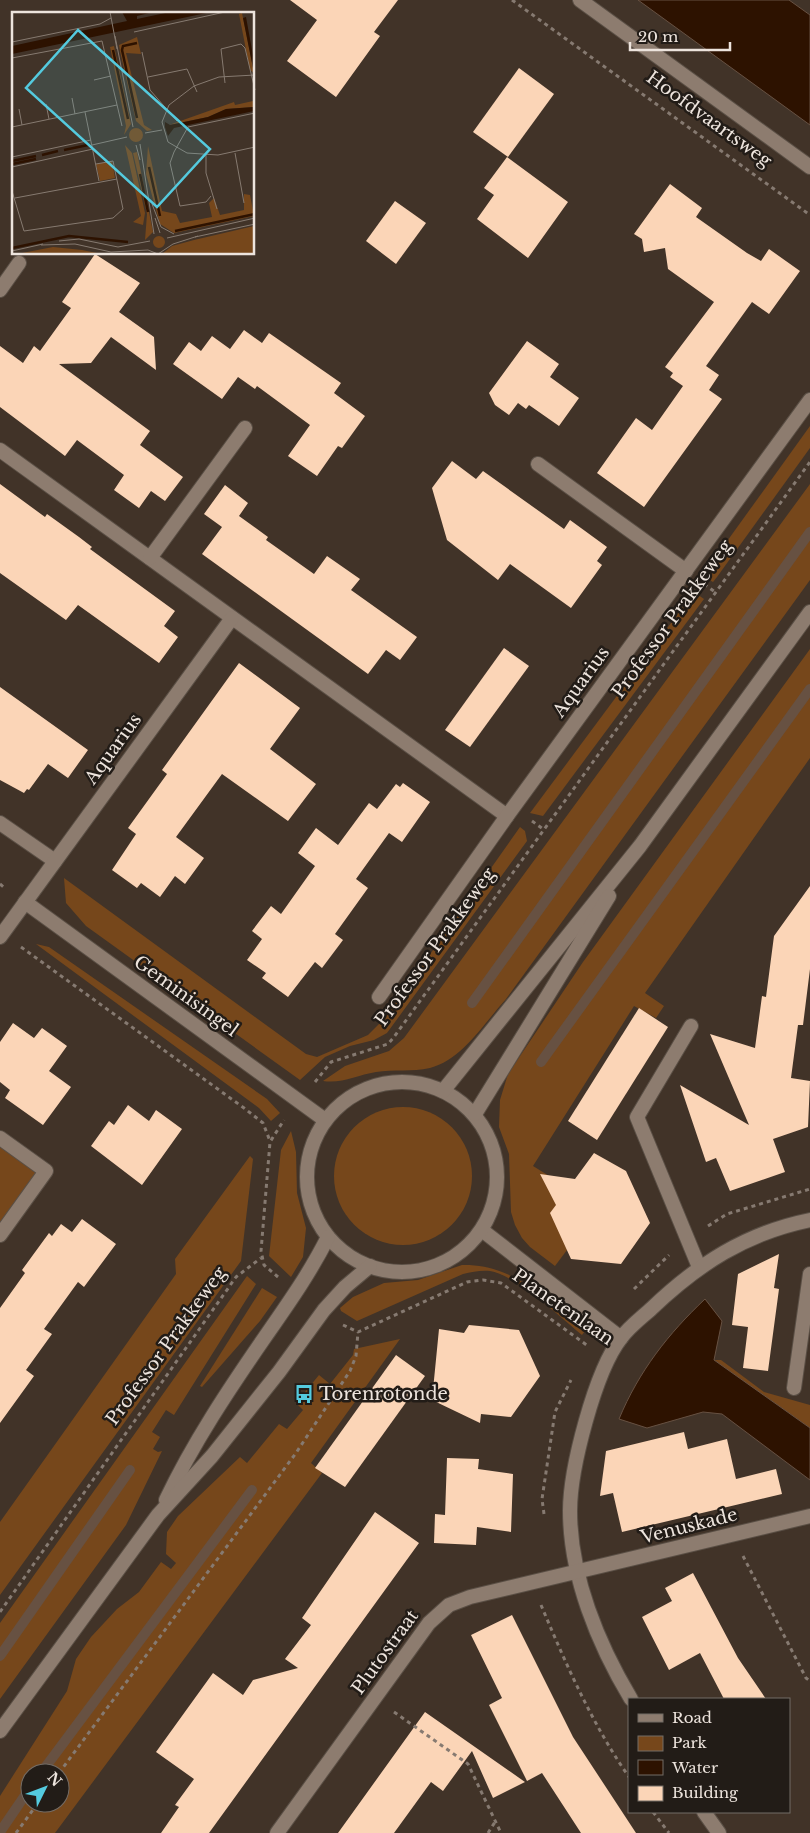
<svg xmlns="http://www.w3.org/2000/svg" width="810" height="1833" font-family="'Libre Baskerville',serif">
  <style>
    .green { fill: #76471b; fill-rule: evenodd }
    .water { fill: #2d1200; stroke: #675142 }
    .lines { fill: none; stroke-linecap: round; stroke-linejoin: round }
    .stream { stroke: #675142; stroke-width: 10 }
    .building { fill: #fbd5b7 }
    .service-casing { stroke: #5a4f45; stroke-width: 16 }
    .minor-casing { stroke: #5a4f45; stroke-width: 16 }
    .tertiary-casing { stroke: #5a4f45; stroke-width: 16 }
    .path { stroke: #867a71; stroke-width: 3; stroke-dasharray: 4 4; stroke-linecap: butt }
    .service { stroke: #8d7c6f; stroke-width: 14 }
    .minor { stroke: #8d7c6f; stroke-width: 14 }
    .tertiary { stroke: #8d7c6f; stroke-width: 14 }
    .labels { text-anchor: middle; stroke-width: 5; stroke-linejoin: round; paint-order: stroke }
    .street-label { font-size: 18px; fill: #ede4dd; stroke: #221c17 }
    .poi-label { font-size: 18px; fill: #ede4dd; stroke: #221c17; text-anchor: start }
    .inset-river { fill: none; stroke: #2d1200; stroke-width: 2.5 }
    .inset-road { fill: none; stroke: #867a70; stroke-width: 1 }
    .view { fill: #54cade; fill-opacity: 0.15; stroke: #54cade; stroke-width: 2.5 }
    .inset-edge { fill: none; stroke: #ede4dd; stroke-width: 2.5 }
  </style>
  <rect width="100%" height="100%" fill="#413328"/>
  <g class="green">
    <path d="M810,426V448L717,577L713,582L702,576Z"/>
    <path d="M810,484V580L506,999C485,1022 462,1060 430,1068C412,1072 393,1069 376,1072C357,1075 342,1084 323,1081L345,1066L389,1051L404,1038Z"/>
    <path d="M694,592L704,599L543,816L530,813Z"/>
    <path d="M810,649V758L645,993L664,1006L656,1018L634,1006L533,1166L554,1179L567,1250L555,1266L530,1247L522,1238L515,1225L511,1212L509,1154L499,1127L500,1100L508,1074L583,962Z"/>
    <path d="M520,827L525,831L527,841L387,1033L374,1040L350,1046L325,1057L300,1080L86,926L66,903L64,878L306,1054L317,1057L368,1035L385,1018Z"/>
    <path d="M36,944L49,947L267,1099L280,1113L271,1121L259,1108Z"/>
    <circle cx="403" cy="1176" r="69"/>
    <path d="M291,1131L296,1152L297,1193L306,1228L303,1257L291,1277L269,1256L281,1150Z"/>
    <path d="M0,1136L43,1169L0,1225Z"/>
    <path d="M250,1156L253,1159L241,1261L0,1595V1522L176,1274L175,1259Z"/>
    <path d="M462,1265C515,1264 546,1300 585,1331L582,1335C561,1318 516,1275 490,1271C481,1270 472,1272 463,1274L357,1321L341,1311L340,1308L353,1297L384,1283L418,1280Z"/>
    <path d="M247,1276L256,1284L174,1415L166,1410L152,1432L160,1437L153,1449L158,1452L162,1451L126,1525L0,1699V1623Z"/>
    <path d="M262,1288L277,1297L260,1321L202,1387L200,1386Z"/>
    <path d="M400,1339L311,1463L322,1473L55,1833H0V1796L67,1691L76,1659L91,1637L117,1609L139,1592L161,1562L171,1569L176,1563L166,1554L167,1532L178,1516L240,1457L247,1463L279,1424L287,1429L303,1410L296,1403L319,1375L330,1384L353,1355L354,1349ZM30,1773H60V1803H30Z"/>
    <path d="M714,1360H721L764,1392L810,1405V1428Z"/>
  </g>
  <g class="water">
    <path d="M638,0H789L810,15V125Z"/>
    <path d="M705,1299L722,1321L714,1360L810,1428V1480L722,1414L703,1412L647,1428L619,1419C639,1371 668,1334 705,1299Z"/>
  </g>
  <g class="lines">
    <g class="stream">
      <path d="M472,1003L810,532"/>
      <path d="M541,1062L810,689"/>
      <path d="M0,1656L130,1470"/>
      <path d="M41,1773L252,1490"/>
      <path d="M0,1832L30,1788"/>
    </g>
  </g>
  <g class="building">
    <path d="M290,0H398L374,32L380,36L336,97L287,61L317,20Z"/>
    <path d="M519,68L554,94L508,157L473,132Z"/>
    <path d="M507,157L568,202L528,258L477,219L494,195L484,188Z"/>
    <path d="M670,184L702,208L696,217L747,253L761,261L769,249L800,271L769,314L752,302L706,366L719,375L709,390L722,399L644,507L597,473L636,418L652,430L683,386L670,377L673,373L665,367L714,302L668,269L665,248L644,252L642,239L634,234Z"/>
    <path d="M395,201L426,223L396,264L366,241Z"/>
    <path d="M95,254L140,283L119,312L154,337L156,370L111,337L91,363L59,364L150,431L140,445L183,477L165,501L151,491L139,508L114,490L124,475L77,440L65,456L0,407V346L23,363L34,346L40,351L71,308L62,302Z"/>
    <path d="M244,330L262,343L269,333L341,383L334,393L365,416L342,448L338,446L317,476L288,456L310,425L257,386L255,389L238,377L222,399L173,364L189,342L201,351L212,336L230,349Z"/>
    <path d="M527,341L559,364L550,377L579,398L559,426L529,405L526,409L518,403L509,415L495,405L489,393Z"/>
    <path d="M452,461L476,479L483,471L564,529L570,520L607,547L597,561L602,565L571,608L510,564L498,580L447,540L432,488Z"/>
    <path d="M0,484L45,517L47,514L79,537L92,547L90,549L175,611L164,626L178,637L159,663L78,605L66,620L0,573Z"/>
    <path d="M225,485L248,503L239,516L268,537L266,540L314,574L327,556L360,579L351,590L417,637L400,660L386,650L368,674L202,554L222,527L204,514Z"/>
    <path d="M504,648L529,666L470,747L445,730Z"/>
    <path d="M239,663L300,708L270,749L316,784L288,821L222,774L176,837L204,858L185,884L175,876L160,897L141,883L137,888L112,870L136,834L128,828L167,774L162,770Z"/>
    <path d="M0,687L88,750L68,778L48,764L29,790L27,789L24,793L0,780Z"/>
    <path d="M403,783L430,802L402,842L389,833L356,879L368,888L335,934L343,940L322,968L315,962L288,997L262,978L266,973L247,960L262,939L252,931L271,906L281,914L315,866L298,853L316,828L338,845L369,803L377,809L396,784L400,787Z"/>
    <path d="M810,886V969L803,1025H798L791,1078L810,1081L808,1127L773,1139L785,1172L730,1191L716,1158L706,1162L680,1085L749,1125L710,1034L755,1048L762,996L766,997L774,936Z"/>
    <path d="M639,1008L668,1027L597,1140L568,1121Z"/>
    <path d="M13,1023L34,1038L42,1028L67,1046L49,1071L71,1087L43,1125L5,1098L10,1090L0,1082V1042Z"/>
    <path d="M128,1105L149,1121L156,1110L182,1129L142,1185L91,1146L109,1121L114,1125Z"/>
    <path d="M594,1153L626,1171L650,1223L621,1264L571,1259L550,1213L556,1205L540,1174L575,1179Z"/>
    <path d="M82,1219L116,1244L84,1287L78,1282L44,1329L52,1334L26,1370L34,1376L0,1423V1308L25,1273L22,1270L49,1233L52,1236L61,1224L72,1232Z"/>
    <path d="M779,1254L774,1288L779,1289L768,1371L743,1368L748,1327L732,1325L738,1274Z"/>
    <path d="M469,1325L519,1330L540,1376L511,1417L481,1414L480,1423L432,1400L439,1329L464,1333Z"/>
    <path d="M396,1355L425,1376L345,1487L315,1468Z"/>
    <path d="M684,1432L688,1449L727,1439L736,1479L776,1469L782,1494L622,1532L613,1493L600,1496L606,1451Z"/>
    <path d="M447,1458L479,1459L478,1469L513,1474L511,1532L477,1527L476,1545L434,1543L435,1514L445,1515Z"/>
    <path d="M375,1512L419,1543L209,1833H161L179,1807L175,1805L194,1779L156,1752L213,1673L243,1695L253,1680L298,1668L285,1659L311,1625L302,1618Z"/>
    <path d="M693,1573L738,1658L766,1699H724L700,1653L669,1670L642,1617L672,1601L665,1588Z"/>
    <path d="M512,1615L573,1737L636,1833H581L542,1773L527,1781L489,1705L502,1698L471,1635Z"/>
    <path d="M425,1712L525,1782L493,1798L472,1751L443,1791L431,1782L394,1833H338Z"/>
  </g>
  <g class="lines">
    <g class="service-casing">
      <path id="service" d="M691,1026L637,1117L699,1267"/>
    </g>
    <g class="minor-casing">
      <g id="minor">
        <path d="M580,0L810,167"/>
        <path d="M0,290L19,263"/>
        <path d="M0,450L507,816"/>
        <path d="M538,464L686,571"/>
        <path d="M150,558L245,428"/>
        <path d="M0,823L55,861"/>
        <path d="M25,902L325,1120"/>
        <path d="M0,937L232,618"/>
        <path d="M379,997L507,816L810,400"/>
        <path d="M0,1138L46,1171L0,1235"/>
        <path d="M483,1231L621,1338"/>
        <path d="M794,1388L810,1274"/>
        <path d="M631,1699C598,1644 570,1576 570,1511C570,1469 595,1371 621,1338C629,1327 641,1318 651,1309C698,1264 746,1233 810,1220"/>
        <path d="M704,1812L719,1833"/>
        <path d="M277,1833L429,1623L449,1605L470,1597L810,1516"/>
      </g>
    </g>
    <g class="tertiary-casing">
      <g id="tertiary">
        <circle cx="402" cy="1177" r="95"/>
        <path d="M443,1091L640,846L810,612"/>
        <path d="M475,1114L609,896"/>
        <path d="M166,1500C193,1443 229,1389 265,1337C288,1304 310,1273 328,1237"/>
        <path d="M0,1731L158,1515L212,1456L279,1372L324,1310L345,1287L370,1266"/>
      </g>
    </g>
    <g class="path">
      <path d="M512,0L810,215"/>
      <path d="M704,584L715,592"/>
      <path d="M532,821L543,829"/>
      <path d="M0,884L6,889"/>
      <path d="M21,947L244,1108L263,1123L270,1141"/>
      <path d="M315,1082L331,1062L388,1044L394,1037L810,462"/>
      <path d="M708,1226L727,1214L810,1189"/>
      <path d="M278,1277L264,1265L261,1251L270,1142L284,1120"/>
      <path d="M634,1289L669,1255"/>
      <path d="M343,1325L358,1332L467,1282L483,1280L501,1283L588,1346"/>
      <path d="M544,1514L542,1499L555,1412L571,1380"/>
      <path d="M743,1556L806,1678L810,1681"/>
      <path d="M541,1605C566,1664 592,1724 629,1777"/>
      <path d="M0,1612L236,1277L261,1258"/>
      <path d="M394,1712L468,1764L501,1833"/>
      <path d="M59,1773L296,1453L350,1371L356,1356L358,1332"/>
      <path d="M653,1812L669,1833"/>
      <path d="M16,1833L38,1803"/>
      <path d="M488,1833L495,1822"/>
    </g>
    <use href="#service" class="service"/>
    <use href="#minor" class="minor"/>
    <use href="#tertiary" class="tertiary"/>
  </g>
  <defs>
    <g id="bus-bare" transform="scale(1.5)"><path d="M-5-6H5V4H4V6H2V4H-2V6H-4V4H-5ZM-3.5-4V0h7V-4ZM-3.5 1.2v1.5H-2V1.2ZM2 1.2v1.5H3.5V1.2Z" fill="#54cade" stroke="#221c17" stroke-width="2.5" paint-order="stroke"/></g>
  </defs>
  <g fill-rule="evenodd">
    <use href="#bus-bare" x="304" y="1394"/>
  </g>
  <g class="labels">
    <g class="street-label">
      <text transform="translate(709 119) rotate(36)" y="6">Hoofdvaartsweg</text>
      <text transform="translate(672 619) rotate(-54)" y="6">Professor Prakkeweg</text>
      <text transform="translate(581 682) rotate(-54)" y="6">Aquarius</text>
      <text transform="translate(113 749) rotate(-54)" y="6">Aquarius</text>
      <text transform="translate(435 947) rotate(-54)" y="6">Professor Prakkeweg</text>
      <text transform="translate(186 996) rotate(36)" y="6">Geminisingel</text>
      <text transform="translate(563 1307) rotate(35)" y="6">Planetenlaan</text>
      <text transform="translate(166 1346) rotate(-54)" y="6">Professor Prakkeweg</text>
      <text transform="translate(689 1526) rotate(-14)" y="6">Venuskade</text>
      <text transform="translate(385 1652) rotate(-54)" y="6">Plutostraat</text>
    </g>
    <g class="poi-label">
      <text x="319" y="1400">Torenrotonde</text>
    </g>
  </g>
  <g transform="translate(12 12)">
    <rect width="242" height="242" fill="#413328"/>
    <path d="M230,1L242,61L238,58L227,2ZM125,25L129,42L114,41L132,113L140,118L135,119L124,109L108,39L107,33ZM102,34L119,112L112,123L114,114L98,35ZM222,90L223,93L241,89L242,95L214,97L196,105L157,113ZM117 123a7 7 0 1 1 14 0a7 7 0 1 1-14 0ZM113,133L120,141L133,201L131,213L121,210L129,204ZM136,134L150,199L164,202L168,211L200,205L197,191L202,186L208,203L232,198V182L238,183L242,204L162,221L148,212L134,162ZM125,140L141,220L133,228L135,202L121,141ZM100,149L103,166L88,169L84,152ZM242,214V242H150L160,234L182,228ZM141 230a6 6 0 1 1 12 0a6 6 0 1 1-12 0ZM41,235L70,238L90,242H5Z" fill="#76471b"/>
    <path d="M110,0H141L125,4V7L158,0H199L0,42V34L115,9ZM234,5L242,49V61L231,6ZM242,95V99L162,116L156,124L153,115V110L158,113L196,105L214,97Z" fill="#2d1200"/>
    <path class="inset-river" d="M101,38L116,107M125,106L110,38L111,34L125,31M52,138L76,133M30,143L46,139M0,149L24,144M0,152L24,147M137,155L148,204M128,162L136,200M163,219L243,202M0,236L57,224L116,230"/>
    <path class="inset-road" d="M98,0L105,37M122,20L213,0M103,24L121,115M0,30L88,12L99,6M130,40L138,78L165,109M0,46L90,29L110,114M243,63L207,65L182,74L157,93L150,110L156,130L175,141L206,143L243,135M136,65L175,57L185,80M82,68L99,64M213,71L209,37L229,32L233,36L243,78M60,86L63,102M34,92L37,107M7,97L10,113M73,100L87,169M0,115L105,93M133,121L150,118M128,132L142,222M80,133L115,125M124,133L128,148M223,141L232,191M194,143V161L205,197M0,145L79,128M0,155L81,137M0,179L12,219L101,206L111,197L101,149L84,152M199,184L194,190L168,194L158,151L162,140L176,115L243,101M3,186L105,167M140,192L149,215L162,222M143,206L148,221M183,225L243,212M155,226L243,206M47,229L67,227L106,235L138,229M29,233L63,232L99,240L136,238L146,242L161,232L186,224M0,239L31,232"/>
    <path class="view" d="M66,18L198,137L145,195L14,76Z"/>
    <rect width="242" height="242" class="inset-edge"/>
  </g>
  <rect x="628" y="1698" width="162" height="115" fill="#221c17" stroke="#736c66"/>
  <rect x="638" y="1714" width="25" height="8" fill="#8d7c6f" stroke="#736c66"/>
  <text x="672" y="1723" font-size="15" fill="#ede4dd">Road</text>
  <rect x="638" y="1736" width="25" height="15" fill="#76471b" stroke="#736c66"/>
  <text x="672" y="1748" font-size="15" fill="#ede4dd">Park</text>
  <rect x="638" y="1760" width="25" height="15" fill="#2d1200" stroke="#736c66"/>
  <text x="672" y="1773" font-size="15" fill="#ede4dd">Water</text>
  <rect x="638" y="1786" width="25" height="15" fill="#fbd5b7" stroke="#736c66"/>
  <text x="672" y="1798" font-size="15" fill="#ede4dd">Building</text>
  <g transform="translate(45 1788) rotate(48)"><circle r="24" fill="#221c17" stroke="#736c66"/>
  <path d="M0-4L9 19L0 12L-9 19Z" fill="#54cade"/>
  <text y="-8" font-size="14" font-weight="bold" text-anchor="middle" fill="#ede4dd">N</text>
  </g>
  <path d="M630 42v8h100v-8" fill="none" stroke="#ede4dd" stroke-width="2.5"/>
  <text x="638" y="42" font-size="15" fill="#ede4dd" stroke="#221c17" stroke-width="4" paint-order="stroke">20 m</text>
</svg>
